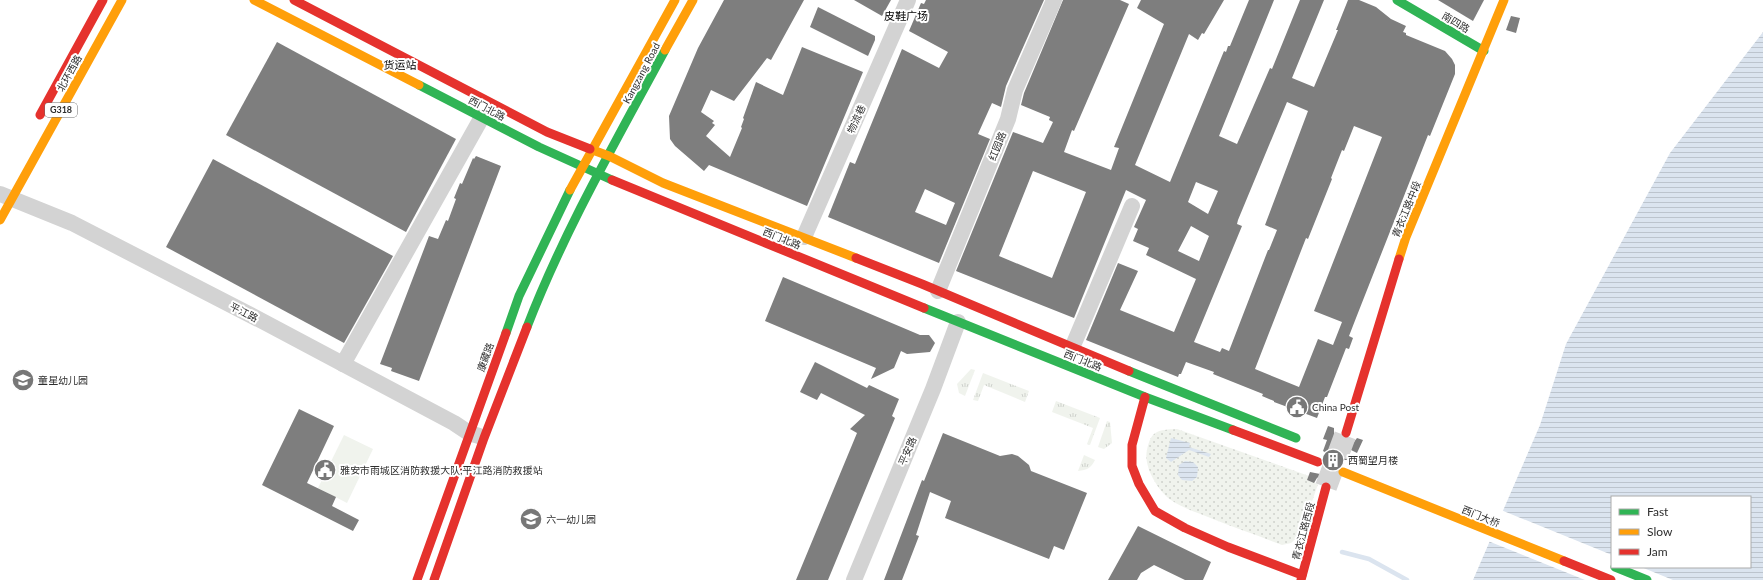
<svg xmlns="http://www.w3.org/2000/svg" width="1763" height="580" font-family="Lato,'Noto Sans SC',sans-serif">
  <style>
    .grass { fill: url(#grass-tufts) }
    .park { fill: url(#park-dots) }
    .pitch { fill: #f0f3ed }
    .water { fill: url(#water-rules); fill-rule: evenodd }
    .pier { fill: #fff }
    .lines { fill: none; stroke-linecap: round; stroke-linejoin: round }
    .stream { stroke: #dbe4ef; stroke-width: 4.5 }
    .building { fill: #7e7e7e; fill-rule: evenodd }
    .secondary-tunnel { stroke: #d5d5d5; stroke-width: 22; stroke-dasharray: 22 11; stroke-linecap: butt }
    .street { stroke: #d3d3d3; stroke-width: 16 }
    .fast { stroke: #30b455; stroke-width: 9 }
    .slow { stroke: #ff9f0a; stroke-width: 9 }
    .jam { stroke: #e5322d; stroke-width: 9 }
    .labels { text-anchor: middle; stroke-width: 4; stroke-linejoin: round; paint-order: stroke }
    .shield { fill: #fff; stroke: #6d6d6d; stroke-width: 1 }
    .shield-label { font-size: 9px; font-weight: bold; fill: #2e2e2e }
    .street-label { font-size: 10px; fill: #2e2e2e; stroke: #fff }
    .poi-label { font-size: 10px; fill: #2e2e2e; stroke: #fff; text-anchor: start }
    .neighbourhood-label { font-size: 11px; fill: #000; stroke: #fff }
  </style>
  <defs>
    <pattern id="grass-tufts" width="24" height="20" patternUnits="userSpaceOnUse"><rect width="24" height="20" fill="#f0f3ed"/><path d="M3 7l-1-3M5 7V3M7 7l1-3M15 17l-1-3M17 17v-4M19 17l1-3" fill="none" stroke="#ced1cc"/></pattern>
    <pattern id="park-dots" width="8" height="8" patternUnits="userSpaceOnUse"><rect width="8" height="8" fill="#f0f3ed"/><path d="M2 2h.1M6 6h.1" fill="none" stroke="#ced1cc" stroke-width="1.8" stroke-linecap="round"/></pattern>
    <pattern id="water-rules" width="6" height="5" patternUnits="userSpaceOnUse"><rect width="6" height="5" fill="#dbe4ef"/><path d="M0 2.5h6" fill="none" stroke="#bcc4cd"/></pattern>
  </defs>
  <rect width="100%" height="100%" fill="#fff"/>
  <g class="grass">
    <path d="M971,369L975,370L965,396L959,393L957,384Z"/>
    <path d="M983,373L1029,391L1025,402L984,385L978,401L973,400Z"/>
    <path d="M1056,401L1100,418L1090,445L1087,444L1093,428L1052,412Z"/>
    <path d="M1107,421L1110,422L1112,443L1104,449L1098,447Z"/>
    <path d="M1084,455L1095,460C1091,468 1087,470 1078,471Z"/>
  </g>
  <path class="park" d="M1177,429L1309,476L1307,480L1318,484L1301,534L1291,543L1282,545C1259,536 1236,528 1213,519C1199,513 1184,509 1171,500C1158,491 1143,466 1147,450C1151,430 1158,430 1177,429Z"/>
  <path class="pitch" d="M344,435L373,449L347,503L318,488Z"/>
  <g class="water">
    <path d="M1763,32V580H1473L1540,425L1566,344L1670,153ZM1612,497H1750V567H1612Z"/>
    <path d="M1171,438L1190,443L1189,447L1211,454L1209,457L1189,450L1171,462L1166,458Z"/>
    <path d="M1185,461L1193,462L1198,467L1197,477L1192,481L1182,480L1178,475L1179,465Z"/>
  </g>
  <path class="pier" d="M1501,510L1612,555V567H1641L1673,580H1585L1488,541Z"/>
  <g class="lines">
    <path class="stream" d="M1342,552L1369,559L1407,580"/>
  </g>
  <g class="building">
    <path d="M724,0H804L771,60L767,58L734,101L711,90L701,112L714,121L712,123L715,125L706,136L730,157L742,128L741,127L744,119L743,118L756,82L783,95L802,47L863,72L807,206L709,165L704,171L675,146L670,139L669,116L698,48Z"/>
    <path d="M854,0H891L882,16Z"/>
    <path d="M926,0H1044L1006,86L1001,107L992,103L978,134L990,139L939,263L828,217L850,162L855,164L902,49L939,68L948,52L909,31L921,3L924,4ZM925,189L955,203L946,225L915,212Z"/>
    <path d="M1063,0H1120L1129,4L1074,131L1072,130L1064,152L1111,170L1119,148L1114,147L1164,24L1137,8L1141,0H1224L1204,34L1202,33L1198,40L1189,34L1135,165L1170,182L1224,51L1226,52L1228,46H1230L1249,0H1274L1219,136L1237,144L1270,68L1272,69L1300,0H1324L1292,78L1314,87L1338,30H1336L1348,0H1359L1376,7L1391,19L1406,26L1403,32L1406,33V35L1445,51L1452,59L1455,65V74L1430,136L1428,135L1356,318L1349,336L1353,338L1349,349L1346,348L1327,397H1325L1317,418L1274,402V401L1262,396L1263,394L1213,374L1214,372L1186,362L1181,374H1179L1178,377L1086,340L1118,263L1138,271L1120,310L1174,332L1196,279L1146,255L1149,248L1133,241L1138,229L1134,227L1146,200L1126,190L1074,318L956,271L1013,132L1043,143L1053,122L1049,120L1050,117L1021,105L1024,93ZM1287,102L1308,111L1265,225L1277,230L1269,250H1268L1229,351L1222,348L1220,352L1194,342L1242,226L1237,224L1238,220ZM1354,126L1382,137L1314,311L1342,322L1333,345L1318,339L1299,387L1255,369L1306,238L1308,239L1332,179L1331,178L1342,150L1344,151ZM1033,171L1086,192L1052,278L999,256ZM1196,182L1218,191L1208,214L1188,202ZM1191,226L1209,236L1199,261L1178,251Z"/>
    <path d="M1438,0H1484L1473,21Z"/>
    <path d="M818,7L875,36V40L868,56L810,27Z"/>
    <path d="M1511,16L1520,18L1516,33L1506,30Z"/>
    <path d="M277,42L456,139L406,232L226,135Z"/>
    <path d="M476,156L501,166L419,381L391,371L392,368L380,364L429,236L438,239L446,220L448,221L456,199L454,198L460,183L462,184L473,158L474,159Z"/>
    <path d="M213,159L393,256L344,343L166,247Z"/>
    <path d="M783,277L920,335H929L935,343L930,352L907,354L901,351L894,368L871,379L876,368L765,321Z"/>
    <path d="M815,362L867,388L869,385L899,399L892,416L895,418L828,580H796L857,433L850,429L865,415L821,393L817,400L800,392Z"/>
    <path d="M299,409L334,426L307,483L336,497L332,506L359,520L353,531L262,485Z"/>
    <path d="M1328,426L1334,428V436L1337,442L1342,445H1349L1354,442L1357,438L1363,440L1357,453L1351,450L1347,460H1341L1335,462L1331,468L1332,476L1322,475L1317,478L1314,483L1307,480L1310,472L1320,474L1326,471L1330,466V460L1328,454L1323,451L1327,440L1323,439Z"/>
    <path d="M943,433L1000,456L1012,454L1018,456L1029,465L1031,471L1087,493L1064,550L1054,546L1049,559L945,518L951,501L930,492L916,535L919,536L902,580H884L922,480L924,481Z"/>
    <path d="M1138,526L1211,562L1203,580H1185L1154,565L1141,573L1137,580H1108Z"/>
  </g>
  <g class="lines">
    <path class="secondary-tunnel" d="M1326,487L1346,433"/>
    <g class="street">
      <path d="M0,194L72,223L264,322L454,423L469,433L479,436"/>
      <path d="M804,237L908,0"/>
      <path d="M938,291L1008,119L1015,90L1054,0"/>
      <path d="M1072,348L1132,206"/>
      <path d="M343,364L482,117"/>
      <path d="M854,580L933,389L958,322"/>
    </g>
    <g class="fast">
      <path d="M1397,0L1484,51"/>
      <path d="M419,85L539,147L612,180"/>
      <path d="M924,308L1145,397L1233,430"/>
      <path d="M527,327C564,231 616,141 665,50"/>
      <path d="M506,333L519,296L570,190"/>
      <path d="M1129,371L1296,438"/>
      <path d="M1615,567L1647,580"/>
    </g>
    <g class="slow">
      <path d="M254,0L419,85"/>
      <path d="M665,50L693,0"/>
      <path d="M590,149L609,156L663,183L856,258"/>
      <path d="M570,190L675,0"/>
      <path d="M0,220L122,0"/>
      <path d="M1399,259L1406,237L1504,0"/>
      <path d="M1343,472L1564,561"/>
    </g>
    <g class="jam">
      <path d="M294,0L547,132L590,149"/>
      <path d="M40,115L103,0"/>
      <path d="M612,180L924,308"/>
      <path d="M856,258L922,284L1129,371"/>
      <path d="M1145,397L1132,445V466L1139,484L1155,511L1185,528L1228,547L1302,575"/>
      <path d="M1233,430L1318,462"/>
      <path d="M1346,433L1399,259"/>
      <path d="M1564,561L1611,580"/>
      <path d="M417,580L506,333"/>
      <path d="M434,580L484,438L527,327"/>
      <path d="M1301,580L1326,487"/>
    </g>
  </g>
  <defs>
    <g id="school-disc" transform="scale(1.15)"><circle r="9.5" fill="#777" stroke="#fff"/><path d="M0-5L7-2L0 1L-7-2ZM-4 1L0 2.5L4 1V4Q0 6-4 4Z" fill="#fff"/></g>
    <g id="civic-disc" transform="scale(1.15)"><circle r="9.5" fill="#777" stroke="#fff"/><path d="M-.6-6.5H3V-4.5H.6V-3L4-1V1h2V6H-6V1h2V-1L-.6-3ZM-1.2 2.5V6h2.4V2.5Z" fill="#fff"/></g>
    <g id="building-disc" transform="scale(1.15)"><circle r="9.5" fill="#777" stroke="#fff"/><path d="M-4-6H4V6H1V3H-1V6H-4ZM-2.5-4.3h1.7v1.8h-1.7ZM.8-4.3h1.7v1.8H.8ZM-2.5-1h1.7V.8h-1.7ZM.8-1h1.7V.8H.8Z" fill="#fff"/></g>
  </defs>
  <g fill-rule="evenodd">
    <use href="#school-disc" x="23" y="380"/>
    <use href="#civic-disc" x="1297" y="407"/>
    <use href="#building-disc" x="1333" y="460"/>
    <use href="#civic-disc" x="325" y="470"/>
    <use href="#school-disc" x="531" y="519"/>
  </g>
  <g class="labels">
    <rect class="shield" x="45" y="103" width="32" height="14" rx="3"/>
    <g class="shield-label">
      <text x="61" y="113">G318</text>
    </g>
    <g class="street-label">
      <text transform="translate(1456 22) rotate(31)" y="4">南四路</text>
      <text transform="translate(69 73) rotate(-61)" y="4">北环西路</text>
      <text transform="translate(641 73) rotate(-62)" y="4">Kangzang Road</text>
      <text transform="translate(487 108) rotate(28)" y="4">西门北路</text>
      <text transform="translate(856 119) rotate(-66)" y="4">物流巷</text>
      <text transform="translate(997 146) rotate(-68)" y="4">红园路</text>
      <text transform="translate(1406 209) rotate(-68)" y="4">青衣江路中段</text>
      <text transform="translate(782 238) rotate(22)" y="4">西门北路</text>
      <text transform="translate(244 312) rotate(27)" y="4">平江路</text>
      <text transform="translate(485 357) rotate(-70)" y="4">康藏路</text>
      <text transform="translate(1083 360) rotate(22)" y="4">西门北路</text>
      <text transform="translate(907 451) rotate(-67)" y="4">平安路</text>
      <text transform="translate(1481 516) rotate(22)" y="4">西门大桥</text>
      <text transform="translate(1303 531) rotate(-75)" y="4">青衣江路西段</text>
    </g>
    <g class="poi-label">
      <text x="38" y="384">童星幼儿园</text>
      <text x="1312" y="411">China Post</text>
      <text x="1348" y="464">西蜀望月楼</text>
      <text x="340" y="474">雅安市雨城区消防救援大队;平江路消防救援站</text>
      <text x="546" y="523">六一幼儿园</text>
    </g>
    <g class="neighbourhood-label">
      <text x="906" y="20">皮鞋广场</text>
      <text x="400" y="69">货运站</text>
    </g>
  </g>
  <rect x="1611" y="496" width="140" height="72" fill="#ffffff" stroke="#ababab"/>
  <rect x="1619" y="509" width="20" height="6" fill="#30b455" stroke="#ababab"/>
  <text x="1647" y="516" font-size="12" fill="#2e2e2e">Fast</text>
  <rect x="1619" y="529" width="20" height="6" fill="#ff9f0a" stroke="#ababab"/>
  <text x="1647" y="536" font-size="12" fill="#2e2e2e">Slow</text>
  <rect x="1619" y="549" width="20" height="6" fill="#e5322d" stroke="#ababab"/>
  <text x="1647" y="556" font-size="12" fill="#2e2e2e">Jam</text>
</svg>
